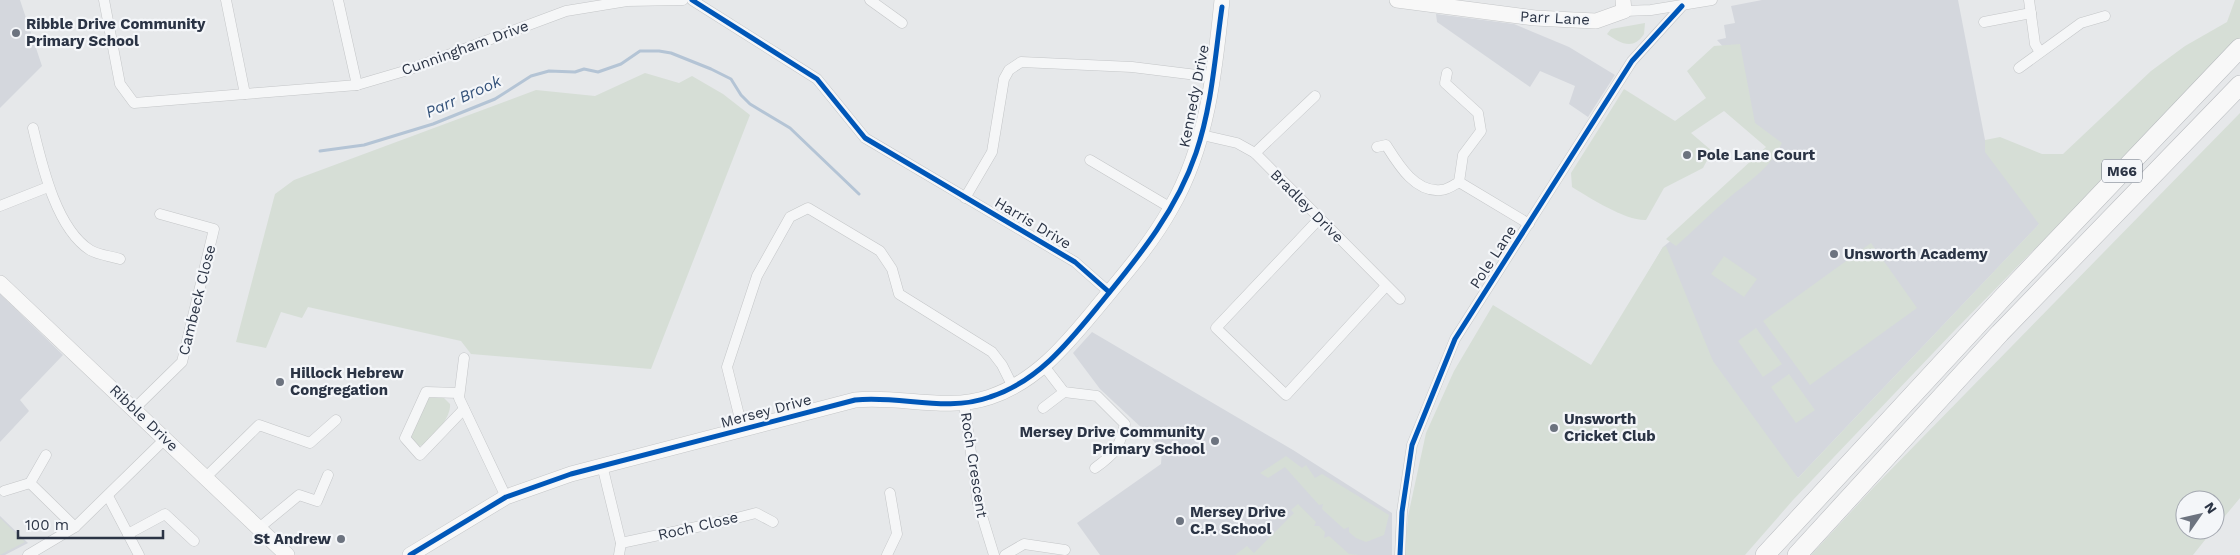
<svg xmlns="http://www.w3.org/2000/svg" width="2240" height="555" font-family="'Work Sans',sans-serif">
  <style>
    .built { fill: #d4d7dd }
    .green { fill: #d6ded6 }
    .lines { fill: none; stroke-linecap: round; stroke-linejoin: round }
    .stream { stroke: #b4c4d5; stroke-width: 3 }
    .street-casing { stroke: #c4c6c8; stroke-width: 11 }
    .secondary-casing { stroke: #c4c6c8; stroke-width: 16 }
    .highway-casing { stroke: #b8bbbf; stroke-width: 20 }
    .street { stroke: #f5f6f7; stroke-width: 10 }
    .secondary { stroke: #f8f8f8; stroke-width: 15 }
    .highway { stroke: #f8f8f8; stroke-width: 19 }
    .cycleway-casing { stroke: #f4f6f9; stroke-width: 8 }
    .cycleway { stroke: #0057b8; stroke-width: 5 }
    .poi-dot { fill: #6c737f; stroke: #f4f6f9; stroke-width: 2 }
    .labels { text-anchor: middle; stroke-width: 4.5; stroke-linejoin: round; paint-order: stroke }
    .shield { fill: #f4f6f9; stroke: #676e7b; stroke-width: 1 }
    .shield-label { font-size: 14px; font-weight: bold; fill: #2b3445 }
    .street-label { font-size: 15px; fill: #2b3445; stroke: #f4f6f9 }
    .poi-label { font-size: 15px; font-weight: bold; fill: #2b3445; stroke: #f4f6f9; text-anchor: start }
    .water-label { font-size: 16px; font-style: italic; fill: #34527a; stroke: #f4f6f9 }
  </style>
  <rect width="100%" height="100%" fill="#e6e8ea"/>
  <g class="built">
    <path d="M0,0H20L42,66L0,108Z"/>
    <path d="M1762,0H1958L1985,140L2044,219L1798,478L1633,298L1663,247L1685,229L1779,142L1728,104L1726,50L1717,40L1726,38L1724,25L1735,23L1731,6Z"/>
    <path d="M1436,14L1514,24L1569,47L1615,75L1588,117L1569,104L1575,86L1540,71L1530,87L1437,22Z"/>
    <path d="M0,294L63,355L20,400L29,411L0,442Z"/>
    <path d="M1092,332L1293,450L1392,513V555H1100L1077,523L1161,464L1162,451L1145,431L1100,389L1073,353Z"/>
    <path d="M0,516L28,543L5,555H0Z"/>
  </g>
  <g class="green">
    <path d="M2235,0H2240V40L1955,330L1793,500L1745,555H1405L1408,516L1426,433L1454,371L1493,305L1591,365L1663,247L1666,246L1713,361L1798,478L2039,224L1985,152V140L2000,137L2042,154H2063L2151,71L2185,46L2227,22Z"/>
    <path d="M1645,23L1644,34C1633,51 1620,43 1607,34L1611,29Z"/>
    <path d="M1740,44L1755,123L1782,143C1770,168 1752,179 1731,196C1712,212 1694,230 1676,246L1666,239L1766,147L1724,111L1691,133L1712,151L1703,168L1664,188L1646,220C1626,221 1590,198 1572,187L1571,173L1624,89L1675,121L1706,98L1687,71L1714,46Z"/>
    <path d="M645,73L679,83L692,76L723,94L750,115L651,369L471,354L461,341L308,307L302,318L281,312L266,348L236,342L275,194L294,180L536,90L595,96Z"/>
    <path d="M2240,113V498L2215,528V500H2185V530H2213L2193,555H1811L1873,488Z"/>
    <path d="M1871,243L1917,308L1810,385L1763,321Z"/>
    <path d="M1724,256L1757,279L1744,297L1711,274Z"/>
    <path d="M1756,328L1782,364L1763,377L1738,341Z"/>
    <path d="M1789,374L1815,410L1796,423L1771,387Z"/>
    <path d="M430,397L444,398L450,404C452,416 430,446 418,446L409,437L425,399Z"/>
    <path d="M1286,456L1302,468L1306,465L1315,478L1322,474L1389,515L1384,535L1366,542L1356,538L1349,532V527L1344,529L1322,509L1323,504L1319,505L1285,467L1268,478L1260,473Z"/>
    <path d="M1298,504L1316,522L1314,526H1319L1325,532L1324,538L1329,536L1349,554L1359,555H1235L1247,546L1254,553L1294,513L1291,510Z"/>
    <path d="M0,518L25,542L0,555Z"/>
  </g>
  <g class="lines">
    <path class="stream" d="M320,151L364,145L433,124L495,99L531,76L549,71L575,72L584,69L598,72L621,64L640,51H659L671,53L711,69L731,79L741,95L750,104L790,128L859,194"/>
    <g class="street-casing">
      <g id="street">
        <path d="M104,0L120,84L134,103L245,94L226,0"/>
        <path d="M338,0L357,85"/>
        <path d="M692,0L817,79L865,138L1075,262L1109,292"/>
        <path d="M870,0L902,23"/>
        <path d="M2029,0L2035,44L2040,52"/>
        <path d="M1624,11L1651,10L1712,0"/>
        <path d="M1984,22L2031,13"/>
        <path d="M2019,68L2081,23L2105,16"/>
        <path d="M1447,73L1445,83L1478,113L1481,131L1463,155L1459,182"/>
        <path d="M245,94L357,85L408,70L566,11L627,1L683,0"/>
        <path d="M33,128C42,165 56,228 90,250C98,255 111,256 120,259"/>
        <path d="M1202,135L1237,143L1255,153L1400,299"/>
        <path d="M1377,147L1386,145C1398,164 1415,193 1441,190C1447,190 1454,185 1459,182L1529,224"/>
        <path d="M1255,153L1315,96"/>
        <path d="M1090,160L1171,208"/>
        <path d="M965,198L992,152L1004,79L1009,70L1021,62L1132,67L1213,77"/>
        <path d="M0,206L48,187"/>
        <path d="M1319,219L1216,328L1286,395L1386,286"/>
        <path d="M464,358L459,398L506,497"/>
        <path d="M1044,366L1064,392L1097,396L1125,424C1119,448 1116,453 1095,468"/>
        <path d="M459,393L426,392L405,438L420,455L464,409"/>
        <path d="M964,403L978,503L994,555"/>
        <path d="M135,408L182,362L214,229L160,214"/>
        <path d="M1043,408L1064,392"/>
        <path d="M743,431L727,367L757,276L790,217L808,208L880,251L892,269L899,294L992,352L1002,365L1013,387"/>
        <path d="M602,465L621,543L619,555"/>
        <path d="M206,477L259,425L310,443L336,420"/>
        <path d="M30,483L75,527"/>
        <path d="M4,491L30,483L46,455"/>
        <path d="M108,496L139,555"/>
        <path d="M259,528L299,495L317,501L328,475"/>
        <path d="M128,534L165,514L194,541"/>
        <path d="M621,543L725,521L756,513L773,522"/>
        <path d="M28,555L75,527L165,439"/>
        <path d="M887,555L897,534L890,493"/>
        <path d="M1005,555L1024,544L1065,550"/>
        <path d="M1400,555L1402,512L1412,445L1455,339L1632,61L1682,6"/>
      </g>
    </g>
    <g class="secondary-casing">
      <g id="secondary">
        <path d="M1397,0L1535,18L1574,20L1596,21L1624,11L1623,0"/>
        <path d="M0,283L287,555"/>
        <path d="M410,555L506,497L571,474L855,400C900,395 946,412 990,397C1035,382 1065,346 1094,311C1121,278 1150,246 1171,208C1207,146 1215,71 1222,0"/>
      </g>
    </g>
    <g class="highway-casing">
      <g id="highway">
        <path d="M1765,555L2005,295L2240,48"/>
        <path d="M1797,555L2000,333L2240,85"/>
      </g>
    </g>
    <use href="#street" class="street"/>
    <use href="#secondary" class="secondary"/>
    <use href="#highway" class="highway"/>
    <g class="cycleway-casing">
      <g id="cycleway">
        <path d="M692,0L817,79L865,138L1075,262L1109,292"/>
        <path d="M410,555L506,497L571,474L855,400C901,395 946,413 990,397C1040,381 1072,338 1104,299C1141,254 1177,209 1196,153C1212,106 1215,56 1222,7"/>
        <path d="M1400,555L1402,512L1412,445L1455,339L1632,61L1682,6"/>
      </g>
    </g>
    <use href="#cycleway" class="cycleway"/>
  </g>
  <g class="poi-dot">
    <circle cx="16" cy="33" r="5"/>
    <circle cx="1687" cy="155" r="5"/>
    <circle cx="1834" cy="254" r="5"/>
    <circle cx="280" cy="382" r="5"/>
    <circle cx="1554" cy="428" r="5"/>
    <circle cx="1215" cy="441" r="5"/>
    <circle cx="1180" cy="521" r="5"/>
    <circle cx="341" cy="539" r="5"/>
  </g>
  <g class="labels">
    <rect class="shield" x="2102" y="159.5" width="40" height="23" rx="4"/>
    <g class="shield-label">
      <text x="2122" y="176">M66</text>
    </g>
    <g class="street-label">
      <text transform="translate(1555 18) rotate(3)" y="5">Parr Lane</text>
      <text transform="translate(465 48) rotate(-20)" y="5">Cunningham Drive</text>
      <text transform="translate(1194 96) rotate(-79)" y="5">Kennedy Drive</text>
      <text transform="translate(1307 206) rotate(45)" y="5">Bradley Drive</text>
      <text transform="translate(1033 223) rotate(31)" y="5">Harris Drive</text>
      <text transform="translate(1493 257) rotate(-57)" y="5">Pole Lane</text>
      <text transform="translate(197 300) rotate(-76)" y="5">Cambeck Close</text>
      <text transform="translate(766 411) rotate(-15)" y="5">Mersey Drive</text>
      <text transform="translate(144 418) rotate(44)" y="5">Ribble Drive</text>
      <text transform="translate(974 465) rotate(81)" y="5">Roch Crescent</text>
      <text transform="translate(698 526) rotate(-13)" y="5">Roch Close</text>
    </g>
    <g class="poi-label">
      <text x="26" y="29">Ribble Drive Community<tspan x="26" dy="17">Primary School</tspan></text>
      <text x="1697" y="160">Pole Lane Court</text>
      <text x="1844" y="259">Unsworth Academy</text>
      <text x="290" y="378">Hillock Hebrew<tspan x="290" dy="17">Congregation</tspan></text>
      <text x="1564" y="424">Unsworth<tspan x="1564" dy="17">Cricket Club</tspan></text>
      <text x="1205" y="437" text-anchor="end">Mersey Drive Community<tspan x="1205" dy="17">Primary School</tspan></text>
      <text x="1190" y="517">Mersey Drive<tspan x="1190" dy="17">C.P. School</tspan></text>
      <text x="331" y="544" text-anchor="end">St Andrew</text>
    </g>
    <g class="water-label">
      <text transform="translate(463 96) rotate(-24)" y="6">Parr Brook</text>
    </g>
  </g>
  <g transform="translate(2200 515) rotate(56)"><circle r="24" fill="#f4f6f9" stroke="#a4a8b1"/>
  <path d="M0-4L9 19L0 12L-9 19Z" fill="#6c737f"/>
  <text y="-8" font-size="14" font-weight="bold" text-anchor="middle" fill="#2b3445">N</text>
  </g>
  <path d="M18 530v8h145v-8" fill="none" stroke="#2b3445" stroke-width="2.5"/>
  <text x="25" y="530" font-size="15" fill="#2b3445" stroke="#f4f6f9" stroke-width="4" paint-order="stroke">100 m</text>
</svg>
